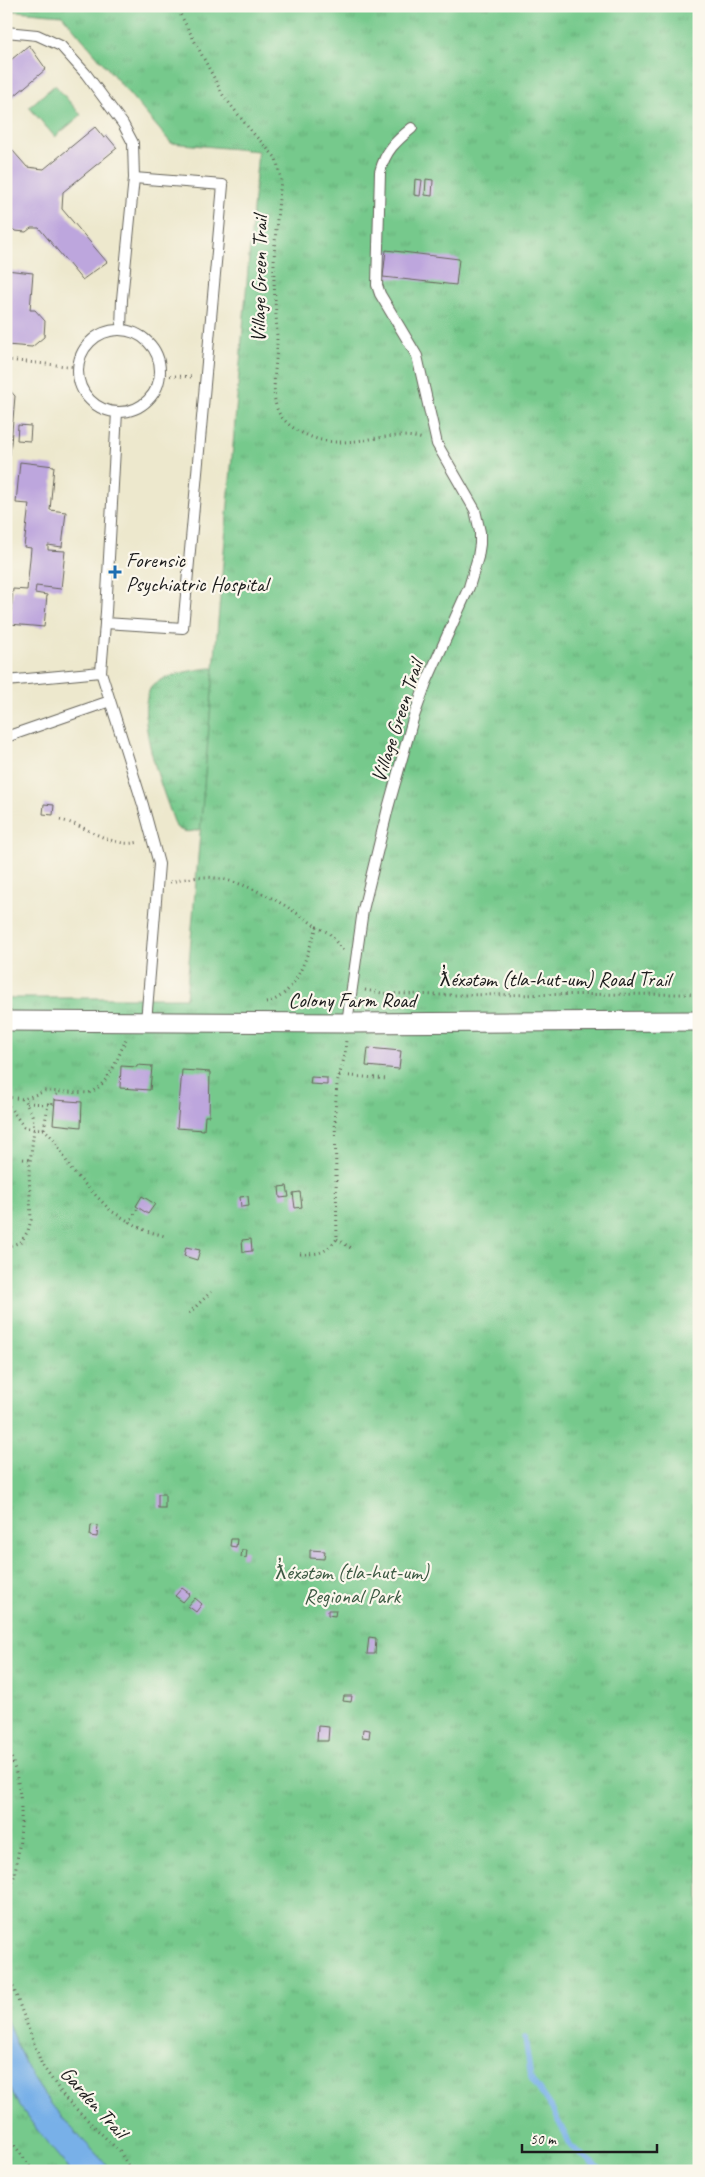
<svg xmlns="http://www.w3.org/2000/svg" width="705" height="2177" font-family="Caveat,sans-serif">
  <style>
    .wetland { fill: url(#wetland-marsh); stroke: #497254 }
    .park { fill: url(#park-tufts); stroke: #497254 }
    .pitch { fill: #76c98c; stroke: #497254 }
    .water { fill: #78b0e8; stroke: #4a6682 }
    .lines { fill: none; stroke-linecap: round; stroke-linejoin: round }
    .stream { stroke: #78b0e8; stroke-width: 5.5 }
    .building { fill: #bda6dd }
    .service-casing { stroke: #65635a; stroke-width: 12 }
    .minor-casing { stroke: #65635a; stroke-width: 21 }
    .path { stroke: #65635a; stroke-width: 3; stroke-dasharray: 1 4; stroke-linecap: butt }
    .service { stroke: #fff; stroke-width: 10 }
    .minor { stroke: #fff; stroke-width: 19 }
    .poi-dot { fill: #1f6fb2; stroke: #fbf7ec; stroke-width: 2 }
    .labels { text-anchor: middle; stroke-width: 4.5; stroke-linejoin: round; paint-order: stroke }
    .street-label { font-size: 21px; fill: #1c1c1c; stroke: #fbf7ec }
    .poi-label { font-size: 21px; fill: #1c1c1c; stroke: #fbf7ec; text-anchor: start }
    .park-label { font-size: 21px; fill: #3c5943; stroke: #fbf7ec }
  </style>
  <defs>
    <pattern id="wetland-marsh" width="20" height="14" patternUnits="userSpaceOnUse" patternTransform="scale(1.25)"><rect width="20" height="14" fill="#76c98c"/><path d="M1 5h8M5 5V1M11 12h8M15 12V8" fill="none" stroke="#66ac78"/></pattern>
    <pattern id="park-tufts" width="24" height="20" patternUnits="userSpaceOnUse" patternTransform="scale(1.25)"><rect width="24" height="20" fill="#76c98c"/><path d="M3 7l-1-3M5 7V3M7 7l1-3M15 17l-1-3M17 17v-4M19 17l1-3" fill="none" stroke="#66ac78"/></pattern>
  </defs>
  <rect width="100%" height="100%" fill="#fbf7ec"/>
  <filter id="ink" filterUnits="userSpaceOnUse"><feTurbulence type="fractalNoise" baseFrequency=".02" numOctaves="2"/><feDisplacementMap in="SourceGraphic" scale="10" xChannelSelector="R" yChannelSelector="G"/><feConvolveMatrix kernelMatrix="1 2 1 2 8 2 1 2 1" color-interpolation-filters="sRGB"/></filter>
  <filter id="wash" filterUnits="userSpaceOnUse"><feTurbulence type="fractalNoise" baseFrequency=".0096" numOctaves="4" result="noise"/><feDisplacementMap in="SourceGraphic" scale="20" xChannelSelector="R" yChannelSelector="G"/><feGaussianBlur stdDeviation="1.12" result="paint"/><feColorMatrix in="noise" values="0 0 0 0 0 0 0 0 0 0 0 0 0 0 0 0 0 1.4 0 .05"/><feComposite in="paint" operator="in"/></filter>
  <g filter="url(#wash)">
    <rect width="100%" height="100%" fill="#ede8cd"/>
    <path class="wetland" d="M211,668L218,669L220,818C207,825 190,839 176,827C165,796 134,720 150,689C157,676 196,669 211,668Z"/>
    <path class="park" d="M6,6H699V2171H6V998H186L258,151L171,143L62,15L6,10Z"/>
    <path class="pitch" d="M55,85L81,115L55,137L29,107Z"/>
    <path class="water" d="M6,2018C15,2041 24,2064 37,2084C57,2116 87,2143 112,2171H71C56,2154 11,2100 6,2080C3,2066 6,2034 6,2018Z"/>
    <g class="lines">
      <path class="stream" d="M525,2038L531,2078L552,2109L571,2146L598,2168L599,2171"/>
    </g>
    <g id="blocks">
      <g class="building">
        <path d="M29,45L46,69L6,103V64Z"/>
        <path d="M95,127L104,138L107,136L117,148L63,192L62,209L107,262L82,280L39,228H31L26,232L15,231L10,226L6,225V143L27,167L44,169Z"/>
        <path d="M415,179L422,180L420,196L414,195Z"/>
        <path d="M426,179L433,180L432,196L425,195Z"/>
        <path d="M386,250L459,259L456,285L383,277Z"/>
        <path d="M6,270L33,273L30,310H35L45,321L44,337L32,347L6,345Z"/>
        <path d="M6,386L15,396L10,455L6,458Z"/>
        <path d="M18,425L31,426L30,441L17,440Z"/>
        <path d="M20,462L54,466L50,510L66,512L62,547L48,545V550L65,551L61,589L36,586L35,593L47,595L44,627L10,624L13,589L27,590L31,548L24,547L29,504L16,503Z"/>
        <path d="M44,804L54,805L53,815L43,814Z"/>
        <path d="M368,1048L401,1051L399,1069L366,1066Z"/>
        <path d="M137,1065L152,1066L150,1090L120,1088L121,1066L137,1067Z"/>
        <path d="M182,1070L210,1072L209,1116H205L204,1130L177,1128Z"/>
        <path d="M311,1077L327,1078V1085L310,1084Z"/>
        <path d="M55,1100L82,1102L81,1127L53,1124Z"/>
        <path d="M287,1186L289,1197L280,1198L279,1187Z"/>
        <path d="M300,1192L302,1207L295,1208L293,1193Z"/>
        <path d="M142,1196L155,1204L148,1214L136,1206Z"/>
        <path d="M248,1196L249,1206L241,1207L240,1197Z"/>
        <path d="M251,1239L252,1251L243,1252L242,1240Z"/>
        <path d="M186,1247L200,1250L197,1260L184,1256Z"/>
        <rect x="158" y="1494" width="7" height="14"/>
        <path d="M91,1525L98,1526L97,1537L90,1536Z"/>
        <path d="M231,1539H237L236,1547L230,1546Z"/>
        <path d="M242,1550H247L246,1558L241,1557Z"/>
        <path d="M310,1550L325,1551L324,1559L310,1558Z"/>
        <path d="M182,1588L190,1594L183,1602L175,1596Z"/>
        <path d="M195,1598L202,1604L196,1612L188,1606Z"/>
        <path d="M328,1610H336L335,1616L328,1615Z"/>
        <path d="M369,1637L376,1638L375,1654H367Z"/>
        <path d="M344,1696H352L351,1702L343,1701Z"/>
        <path d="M318,1726L329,1727L328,1741H317Z"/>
        <path d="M363,1729L370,1730L369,1738L362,1737Z"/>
      </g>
    </g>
  </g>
  <g filter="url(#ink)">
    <use href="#blocks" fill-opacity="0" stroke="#65635a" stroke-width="1"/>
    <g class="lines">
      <g class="service-casing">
        <g id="service">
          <path d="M6,32L37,35L61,46L86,74L123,124L133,143L134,178L122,299L121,329"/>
          <circle cx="119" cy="371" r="41"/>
          <path d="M117,412L106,612L101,672L143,805L159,864L146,1022"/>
          <path d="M105,623L183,628L223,185L134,178"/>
          <path d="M6,681L101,672"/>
          <path d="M6,737L110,701"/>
          <path d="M347,1023L363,910L388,808L413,719L426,683L469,587L478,557L480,544V532L475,510L437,444L417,356L380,294L377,285L380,172C385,151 396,141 412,128"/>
        </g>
      </g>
      <g class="minor-casing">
        <path id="minor" d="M6,1021L347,1023L699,1021"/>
      </g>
      <g class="path">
        <path d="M176,6L223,95L251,131L276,158L281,179C278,213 273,247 274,282C275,302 277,322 277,343C277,361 270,395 278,411C285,426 305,436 321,440C355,448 389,429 423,439"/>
        <path d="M6,360L77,367"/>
        <path d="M160,375L192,377"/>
        <path d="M60,820C87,825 111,849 139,842"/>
        <path d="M170,882C181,880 194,877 205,877C245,879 285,904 317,927"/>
        <path d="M365,990L382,993L436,995L699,994"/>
        <path d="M266,1003C299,994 306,955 317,927L329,933L344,952"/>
        <path d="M339,1075L388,1079"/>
        <path d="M6,1097L24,1099L45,1091L89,1093C109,1085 118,1057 126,1039"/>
        <path d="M6,1102L24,1127L28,1128L44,1129L54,1139L72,1171L111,1211L146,1231L165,1236"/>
        <path d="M27,1103L48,1104L44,1129"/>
        <path d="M48,1104L52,1105L58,1092"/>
        <path d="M23,1159L30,1160"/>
        <path d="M129,1223L138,1208"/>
        <path d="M337,1239L351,1248"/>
        <path d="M6,1247L21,1242L28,1231L31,1220L29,1171L34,1129L32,1115L24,1099"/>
        <path d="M300,1254C319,1254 324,1254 337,1239L335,1112L337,1084L345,1055L346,1039"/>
        <path d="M189,1313L211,1292"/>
        <path d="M6,1744C33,1807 18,1854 6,1918"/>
        <path d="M6,1968L42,2065L65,2098L120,2152L131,2171"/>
        <path d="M6,2133L33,2171"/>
      </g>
      <use href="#service" class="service"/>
      <use href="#minor" class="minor"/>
    </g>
  </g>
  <path class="poi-dot" d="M112.5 564.5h5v5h5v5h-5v5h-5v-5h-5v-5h5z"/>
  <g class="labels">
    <g class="street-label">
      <text transform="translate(259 279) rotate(-89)" y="7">Village Green Trail</text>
      <text transform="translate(397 721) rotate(-72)" y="7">Village Green Trail</text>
      <text x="555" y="986">ƛ̓éxətəm (tla-hut-um) Road Trail</text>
      <text x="352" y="1007">Colony Farm Road</text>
      <text transform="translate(94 2102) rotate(48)" y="7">Garden Trail</text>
    </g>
    <g class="poi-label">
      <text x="126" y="567">Forensic<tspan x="126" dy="24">Psychiatric Hospital</tspan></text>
    </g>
    <g class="park-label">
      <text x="352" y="1579">ƛ̓éxətəm (tla-hut-um)<tspan x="352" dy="24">Regional Park</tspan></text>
    </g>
  </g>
  <rect width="705" height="2177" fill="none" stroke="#fbf7ec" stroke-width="25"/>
  <path d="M522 2144v8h135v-8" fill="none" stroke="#1c1c1c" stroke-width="2.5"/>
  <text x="530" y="2144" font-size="15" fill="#1c1c1c" stroke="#fbf7ec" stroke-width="4" paint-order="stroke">50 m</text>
</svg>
